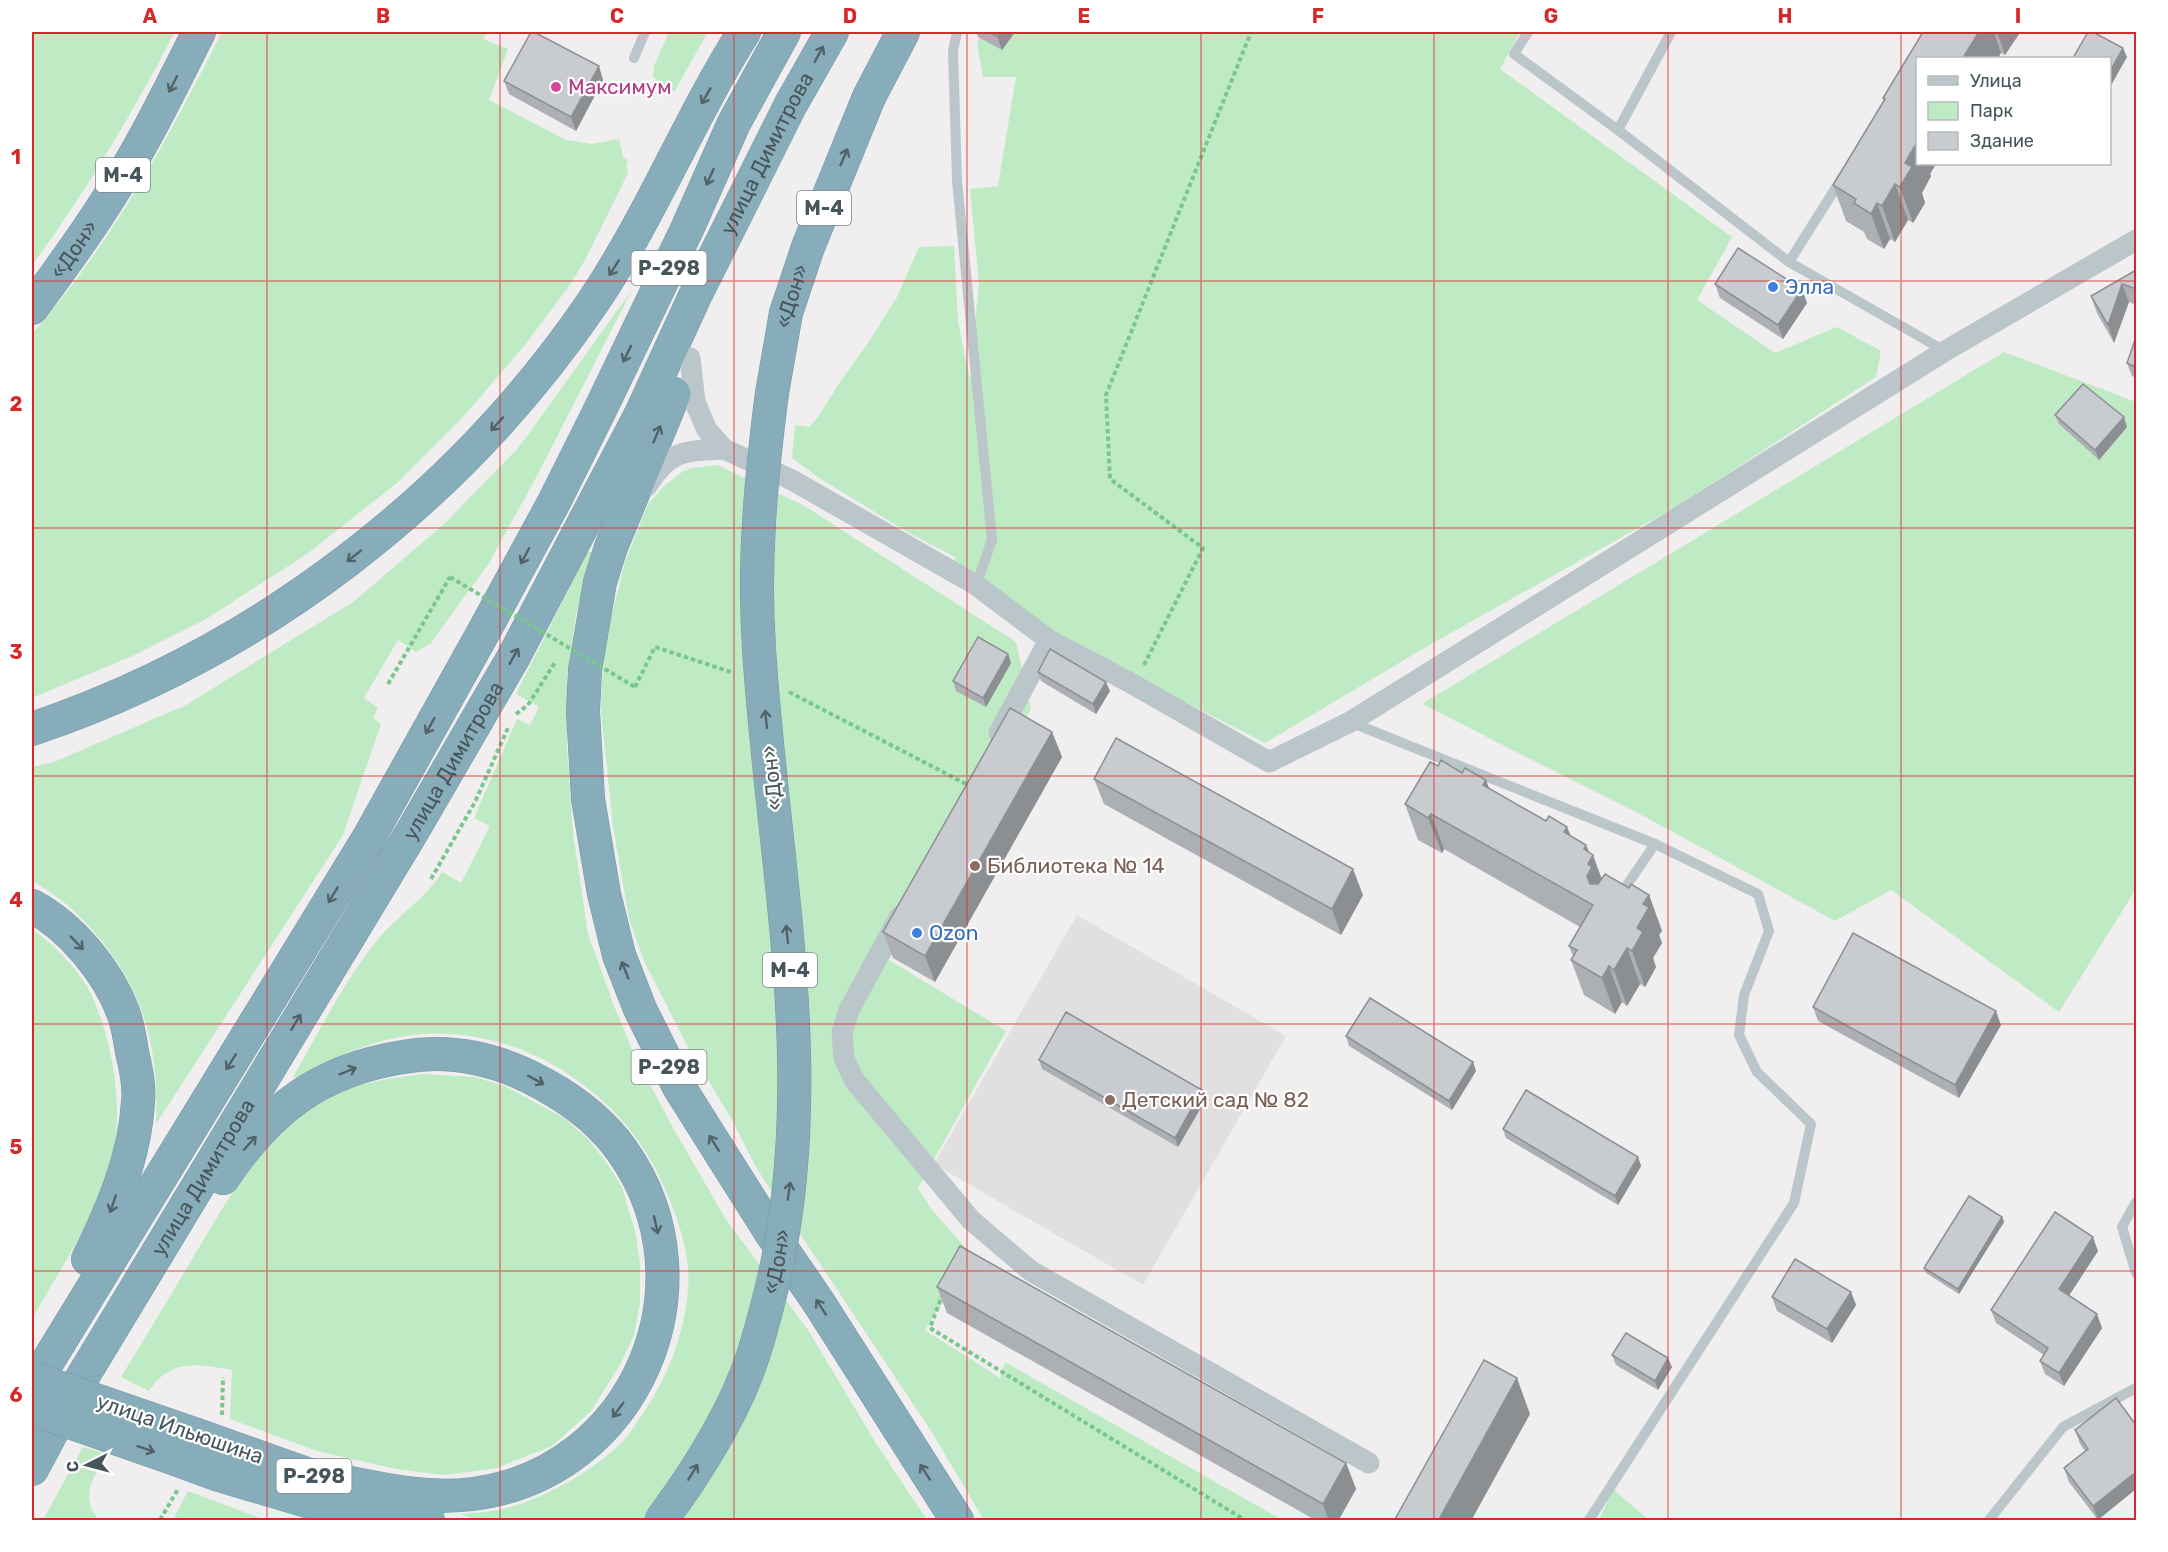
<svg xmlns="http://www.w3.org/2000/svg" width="2168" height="1552" font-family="Rubik,sans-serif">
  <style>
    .education { fill: #e1dfe0 }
    .green { fill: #beebc4 }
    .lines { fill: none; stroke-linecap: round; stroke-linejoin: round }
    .highway-casing { stroke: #7498a5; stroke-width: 34 }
    .path { stroke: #79c78c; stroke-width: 4; stroke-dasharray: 4.5 3; stroke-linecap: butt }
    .lane { stroke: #bac6ca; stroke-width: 10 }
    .street { stroke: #bac6ca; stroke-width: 21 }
    .highway { stroke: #88adba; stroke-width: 33 }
    .highway-bridge-casing { stroke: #7498a5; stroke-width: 34; stroke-linecap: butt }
    .path-bridge { stroke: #79c78c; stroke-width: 4; stroke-dasharray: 4.5 3; stroke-linecap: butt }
    .highway-bridge { stroke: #88adba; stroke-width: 33 }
    .wall { fill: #acafb3 }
    .shaded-wall { fill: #8c8f92 }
    .building { fill: #c8ccd0; stroke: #8c8f92; stroke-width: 1.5 }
    .oneway { stroke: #516368 }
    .grid { fill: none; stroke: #d62828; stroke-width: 1.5; stroke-opacity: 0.55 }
    .hotel-dot { fill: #d1479c; stroke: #fff; stroke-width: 2 }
    .shop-dot { fill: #3f7fe0; stroke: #fff; stroke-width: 2 }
    .education-dot { fill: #8d6e63; stroke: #fff; stroke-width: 2 }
    .labels { text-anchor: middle; stroke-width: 4.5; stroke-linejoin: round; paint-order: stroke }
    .shield { fill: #fff; stroke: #7e898c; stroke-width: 1.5 }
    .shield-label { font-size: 20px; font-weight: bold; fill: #47565a }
    .hotel-label { font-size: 21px; fill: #b23c85; stroke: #fff; text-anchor: start }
    .street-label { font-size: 21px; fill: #47565a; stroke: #fff }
    .shop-label { font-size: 21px; fill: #366cbe; stroke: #fff; text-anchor: start }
    .education-label { font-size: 21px; fill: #785e54; stroke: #fff; text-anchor: start }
    .neatline { fill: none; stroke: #d62828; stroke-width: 2 }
    .grid-label { font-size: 20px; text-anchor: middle; font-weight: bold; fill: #d62828 }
  </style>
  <rect width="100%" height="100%" fill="#f0eeee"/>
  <path class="education" d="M1077,915L1286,1036L1143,1285L934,1164Z"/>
  <g class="green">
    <path d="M32,32H175C133,112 86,192 32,265Z"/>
    <path d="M222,32H487L483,39L508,49L489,100L566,140L592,144L619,139L623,157L628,160L626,165L628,173L585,260L569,286L524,346L464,416L398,482L307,554L206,619L137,654L32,698V334C113,242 167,140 222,32Z"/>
    <path d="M669,32H708L674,92L660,83L653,76L654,66Z"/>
    <path d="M981,32H1520L1500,69L1732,237L1697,300L1775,353L1837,327L1881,351L1876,377L1679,505L1431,644L1265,743L1070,643L955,562V557L909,533L819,478L792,458L795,425L809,427L818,417L842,379L868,343L897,297L919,247L954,246L958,322L970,380L979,283L970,189L998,186L1016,77H983L977,44Z"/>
    <path d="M632,290L539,472L489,563L431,643L416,652L398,640L364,698L378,708L373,718L381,724L343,835L156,1124C159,1049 145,991 95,933C77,912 57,894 32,881V767L54,762L186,705L356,600L445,523L519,447Z"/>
    <path d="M2004,352L2136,402V889L2059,1012L1891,890L1835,921L1651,820L1422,704Z"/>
    <path d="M717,465L803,505L1016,642L1031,709L889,960L1006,1031L918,1188L932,1210L972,1255L925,1330L1000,1378L1005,1362L1282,1520H984L933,1434L757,1169L731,1118L689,1049L645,963L629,919L613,826L601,712L602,679L606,638L625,562L648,504L665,485L682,472L692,468Z"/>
    <path d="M588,551L593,553L576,614L567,676V748L573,833L588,934L614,1006L635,1056L672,1126L725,1218L808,1330L877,1445L927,1520H477L461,1514C475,1513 488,1512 502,1509C541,1501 599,1468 626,1438C631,1432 635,1425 639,1419C666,1381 684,1337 688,1290C691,1256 679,1221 665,1189C626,1095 525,1027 422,1034C377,1038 336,1055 300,1079L293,1077C319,1032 343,983 375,943C395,917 425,900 442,872L461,883L490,826L474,818L517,719L530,725L539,707L516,694Z"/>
    <path d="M32,929C56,947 79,969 92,996C114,1044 126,1119 109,1170C93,1220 58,1273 32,1319Z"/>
    <path d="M423,1074L474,1077L505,1086L564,1118L588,1139L606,1162L622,1187L636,1235L640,1265V1303L634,1335L620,1365L591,1411L552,1446L497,1468L444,1475L396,1469L317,1451L230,1419L232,1370C198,1364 171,1358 149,1391L121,1377C146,1337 170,1296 194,1256C224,1206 266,1129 318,1101C348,1084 390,1078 423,1074Z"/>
    <path d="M83,1447L107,1454C93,1478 79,1496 99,1520H43Z"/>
    <path d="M1613,1489L1649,1520H1599Z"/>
    <path d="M188,1491L265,1520H173Z"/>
  </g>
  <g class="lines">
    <g class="highway-casing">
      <g id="highway">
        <path id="s1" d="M32,308C59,271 86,235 110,196C144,144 171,87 199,32"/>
        <path id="s2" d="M772,393L786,313L808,247L869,97L903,32"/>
        <path d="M674,394L611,547L600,582L585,670L583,711L588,799L604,894L619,955L640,1009L679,1087L771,1233L819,1303L957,1520"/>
        <path d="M32,729C258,653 459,499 593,302C651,216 689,119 744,32"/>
        <path d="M32,906C71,927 107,970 123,1012C128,1025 130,1039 132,1052C136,1068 140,1086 138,1102C135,1157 112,1211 88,1259"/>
        <path d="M223,1178C269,1109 320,1070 403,1057C452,1048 502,1060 545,1085C574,1101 603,1123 623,1152C716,1285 636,1473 473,1494C419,1501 364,1485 311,1475"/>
        <path d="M32,1387L368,839L483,633L553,504L600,410L688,227L734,123L784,32"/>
        <path d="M197,1435L332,1483"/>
        <path d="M178,1460L219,1475L371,1520"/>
        <path id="s3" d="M32,1469L71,1396L412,832L513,658L640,416L695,296L791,104L832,32"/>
        <path d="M380,1502L428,1520"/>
      </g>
    </g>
    <g class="path">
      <path d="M1144,665L1203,548L1110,479L1106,395L1251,32"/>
      <path d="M388,684L450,577"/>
      <path d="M635,687L655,647L734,673"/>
      <path d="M789,692L970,786"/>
      <path d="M516,714L528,705L556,661"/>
      <path d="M431,879L475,802L508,728"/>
      <path d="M943,1293L930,1328L1245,1520"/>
      <path d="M222,1415L223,1377"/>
      <path d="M160,1520L178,1489"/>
    </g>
    <g class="lane">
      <path d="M957,32L953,51L957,181L992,540L976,585"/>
      <path d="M1528,32L1514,54L1618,130L1671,32"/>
      <path d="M634,58L645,32"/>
      <path d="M1618,130L1789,262"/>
      <path d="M1842,178L1789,262L1945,351"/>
      <path d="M1350,722L1655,844L1758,894L1769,931L1744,995L1739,1035L1757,1072L1811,1124L1794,1203L1589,1520"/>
      <path d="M1618,898L1655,844"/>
      <path d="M2136,1202L2122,1227L2136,1273"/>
      <path d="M1989,1520L2063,1427L2136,1388"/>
    </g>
    <g class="street">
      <path d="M690,358L695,402L707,430L724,449L792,480L976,585L1049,640L1129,682L1269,762L1350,722L1945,351L2136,240"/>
      <path d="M647,486C669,450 685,451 724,449"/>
      <path d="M999,733L1049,640"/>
      <path d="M900,916L849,1010L842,1032L844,1058L854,1080L971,1220L1031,1271L1369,1463"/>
    </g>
    <use href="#highway" class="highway"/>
    <g class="highway-bridge-casing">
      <g id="highway-bridge">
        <path d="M32,1378L197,1435"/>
        <path d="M32,1409L178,1460"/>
        <path id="s4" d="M661,1520C692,1479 727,1424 746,1375C757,1348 764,1319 771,1291C824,1078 772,863 759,648C753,563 761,478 772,393"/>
      </g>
    </g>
    <path class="path-bridge" d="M450,577L635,687"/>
    <use href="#highway-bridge" class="highway-bridge"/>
  </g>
  <g class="wall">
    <path d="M976,32H1015L1002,50L978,37Z"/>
    <path d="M1923,32H2018L2019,34L2005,55L2001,53L1917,58V164H1936L1930,174L1931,176L1922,193L1925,203L1913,223L1908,220L1895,242L1890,239L1884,249L1867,239L1864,232L1846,221L1833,185L1884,101L1883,98Z"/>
    <path d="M603,80L576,131L509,94L504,81Z"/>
    <path d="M2136,270V305L2129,302L2114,343L2097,313L2091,296Z"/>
    <path d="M1715,284L1807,303L1783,339L1720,298Z"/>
    <path d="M2136,337V378L2132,376L2127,363Z"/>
    <path d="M2055,415L2127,427L2099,460L2059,424Z"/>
    <path d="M1008,654L1011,663L986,707L956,691L953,681Z"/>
    <path d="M1038,672L1110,691L1096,714L1041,681Z"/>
    <path d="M1052,732L1062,757L935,982L893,958L883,932Z"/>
    <path d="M1438,766L1486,780L1489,789L1523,809L1546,821L1567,827L1571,836L1586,845L1602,879L1649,895L1662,931L1659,935L1662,943L1653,958L1656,967L1645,987L1640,984L1627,1006L1622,1002L1615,1014L1584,995L1571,960L1573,956L1569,946L1580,927L1444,849L1442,853L1418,840L1405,804Z"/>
    <path d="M1094,779L1363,895L1341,935L1104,804Z"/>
    <path d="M1813,1007L2001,1025L1959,1098L1818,1021Z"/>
    <path d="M1346,1036L1473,1062L1476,1071L1452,1110L1349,1046Z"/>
    <path d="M1039,1060L1206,1099L1178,1147L1042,1069Z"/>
    <path d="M1503,1129L1638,1157L1641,1166L1618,1205L1506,1138Z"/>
    <path d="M2002,1217L2004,1222L1959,1294L1926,1273L1924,1268Z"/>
    <path d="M2098,1251L2069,1296L2102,1328L2064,1386L2045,1374L2040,1361L2044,1355L1996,1323L1991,1310Z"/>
    <path d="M937,1287L1346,1463L1356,1489L1338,1521H1317L947,1313Z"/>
    <path d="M1851,1292L1856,1305L1832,1343L1777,1311L1772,1297Z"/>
    <path d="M1612,1355L1672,1367L1658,1390L1616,1365Z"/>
    <path d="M2116,1398L2098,1520L2069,1482L2064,1468L2085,1451L2080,1444L2075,1430Z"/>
  </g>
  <g class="shaded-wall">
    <path d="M1000,32H1015L1002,50L997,36Z"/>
    <path d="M1979,32H1994L2001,53L1998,58H1965L1964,56Z"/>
    <path d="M1997,32H2018L2019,34L2005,55Z"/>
    <path d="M2123,48L2127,57L2109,89V73Z"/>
    <path d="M599,66L603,80L576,131L571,117Z"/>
    <path d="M1917,137V164H1936L1930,174L1931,176L1922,193L1925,203L1913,223L1900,187L1905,163Z"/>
    <path d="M1895,184L1908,220L1895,242L1882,206Z"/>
    <path d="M1877,203L1890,239L1884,249L1871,214Z"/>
    <path d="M2122,284L2129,302L2114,343L2108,325Z"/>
    <path d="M1802,289L1807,303L1783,339L1778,325Z"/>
    <path d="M2124,417L2127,427L2099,460L2095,450Z"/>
    <path d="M1008,654L1011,663L986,707L983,698Z"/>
    <path d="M1106,682L1110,691L1096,714L1093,704Z"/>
    <path d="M1052,732L1062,757L935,982L925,956Z"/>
    <path d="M1486,780L1499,816L1483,785Z"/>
    <path d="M1431,814L1444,849L1442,853L1428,818Z"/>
    <path d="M1567,827L1580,863L1564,832Z"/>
    <path d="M1586,845L1591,858L1593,855L1606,891L1600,912L1587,876L1584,849Z"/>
    <path d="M1353,869L1363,895L1341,935L1332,909Z"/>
    <path d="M1649,895L1662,931L1659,935L1662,943L1653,958L1656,967L1645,987L1632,951L1637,928L1643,904Z"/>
    <path d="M1627,948L1640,984L1627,1006L1614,970Z"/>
    <path d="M1609,966L1622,1002L1615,1014L1602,978Z"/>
    <path d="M1996,1011L2001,1025L1959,1098L1955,1085Z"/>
    <path d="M1473,1062L1476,1071L1452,1110L1449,1101Z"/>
    <path d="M1202,1090L1206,1099L1178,1147L1175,1138Z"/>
    <path d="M1638,1157L1641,1166L1618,1205L1615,1196Z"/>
    <path d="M2002,1217L2004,1222L1959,1294L1958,1289Z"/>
    <path d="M2093,1237L2098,1251L2064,1303L2059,1289Z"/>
    <path d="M1851,1292L1856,1305L1832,1343L1827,1329Z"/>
    <path d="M2097,1314L2102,1328L2064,1386L2059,1373Z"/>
    <path d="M1668,1358L1672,1367L1658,1390L1655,1381Z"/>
    <path d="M1517,1378L1530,1414L1471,1521H1438Z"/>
    <path d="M1346,1463L1356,1489L1338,1521H1329L1323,1504Z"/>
    <path d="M2136,1472V1489L2098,1520L2093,1506Z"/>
  </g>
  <g class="building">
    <path d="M531,32H534L599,66L571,117L504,81Z"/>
    <path d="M989,32H1000L997,36Z"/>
    <path d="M1923,32H1979L1964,56L1966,57L1965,58H1917V137L1916,139L1917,140V142L1905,163L1912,167L1900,187L1895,184L1882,206L1877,203L1871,214L1854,203L1856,199L1833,185L1885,99L1883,98Z"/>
    <path d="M2088,32H2093L2123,48L2109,73V58H2073Z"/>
    <path d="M1738,248L1802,289L1778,325L1715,284Z"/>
    <path d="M2136,270V289L2122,284L2108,325L2091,296Z"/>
    <path d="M2136,337V367L2127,363Z"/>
    <path d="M2083,384L2124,417L2095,450L2055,415Z"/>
    <path d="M978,637L1008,654L983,698L953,681Z"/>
    <path d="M1050,649L1106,682L1093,704L1038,672Z"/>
    <path d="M1010,708L1052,732L925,956L883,932Z"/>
    <path d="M1116,738L1353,869L1332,909L1094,779Z"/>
    <path d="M1441,760L1462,773L1465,768L1486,780L1483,785L1546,821L1549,816L1567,827L1564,832L1586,845L1584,849L1593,855L1588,864L1592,867L1587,876L1590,884H1598L1605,874L1629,888L1631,884L1649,895L1643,904L1649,907L1637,928L1643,932L1632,951L1627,948L1614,970L1609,966L1602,978L1571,960L1577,950L1569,946L1593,905L1431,814L1428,818L1405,804L1430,762L1438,766Z"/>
    <path d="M1853,933L1996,1011L1955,1085L1813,1007Z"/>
    <path d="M1370,998L1473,1062L1449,1101L1346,1036Z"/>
    <path d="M1066,1012L1202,1090L1175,1138L1039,1060Z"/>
    <path d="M1526,1090L1638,1157L1615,1196L1503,1129Z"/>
    <path d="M1969,1196L2002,1217L1958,1289L1924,1268Z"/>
    <path d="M2055,1212L2093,1237L2059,1289L2097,1314L2059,1373L2040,1361L2048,1348L1991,1310Z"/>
    <path d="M960,1246L1346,1463L1323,1504L937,1287Z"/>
    <path d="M1795,1259L1851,1292L1827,1329L1772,1297Z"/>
    <path d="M1626,1333L1668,1358L1655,1381L1612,1355Z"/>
    <path d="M1484,1360L1517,1378L1438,1521H1394Z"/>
    <path d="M2116,1398L2136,1425V1472L2093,1506L2064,1468L2088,1449L2075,1430Z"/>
  </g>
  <defs><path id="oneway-shaft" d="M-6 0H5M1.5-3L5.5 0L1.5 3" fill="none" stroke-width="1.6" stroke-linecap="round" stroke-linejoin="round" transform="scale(1.5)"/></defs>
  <g class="oneway">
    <use href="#oneway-shaft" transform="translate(819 54) rotate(-61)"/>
    <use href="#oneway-shaft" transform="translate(173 84) rotate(117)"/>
    <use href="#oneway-shaft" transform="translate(706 96) rotate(120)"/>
    <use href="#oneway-shaft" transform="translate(844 157) rotate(-67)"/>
    <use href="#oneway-shaft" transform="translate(710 177) rotate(114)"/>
    <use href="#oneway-shaft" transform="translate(614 268) rotate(122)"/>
    <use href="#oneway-shaft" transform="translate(627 354) rotate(116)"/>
    <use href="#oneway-shaft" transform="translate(497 424) rotate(133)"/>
    <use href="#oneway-shaft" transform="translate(657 434) rotate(-67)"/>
    <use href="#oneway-shaft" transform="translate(354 556) rotate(142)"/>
    <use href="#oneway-shaft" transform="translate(525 556) rotate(118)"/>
    <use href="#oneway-shaft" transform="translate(514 656) rotate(-61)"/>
    <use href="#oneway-shaft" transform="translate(766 719) rotate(-96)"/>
    <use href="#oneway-shaft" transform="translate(430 726) rotate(119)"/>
    <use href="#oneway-shaft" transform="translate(333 895) rotate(121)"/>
    <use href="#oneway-shaft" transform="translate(787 934) rotate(-96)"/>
    <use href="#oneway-shaft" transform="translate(77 943) rotate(46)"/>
    <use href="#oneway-shaft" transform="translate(625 970) rotate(-111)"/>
    <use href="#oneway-shaft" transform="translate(296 1022) rotate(-59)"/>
    <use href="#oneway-shaft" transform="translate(231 1062) rotate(122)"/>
    <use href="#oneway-shaft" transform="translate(348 1071) rotate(-22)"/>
    <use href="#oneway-shaft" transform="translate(536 1080) rotate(29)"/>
    <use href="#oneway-shaft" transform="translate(250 1143) rotate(-48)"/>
    <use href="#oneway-shaft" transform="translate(714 1143) rotate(-122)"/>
    <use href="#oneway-shaft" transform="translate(789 1191) rotate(-82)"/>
    <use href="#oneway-shaft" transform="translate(113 1204) rotate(108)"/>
    <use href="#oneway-shaft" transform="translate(656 1225) rotate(77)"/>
    <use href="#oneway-shaft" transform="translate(821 1307) rotate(-123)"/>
    <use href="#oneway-shaft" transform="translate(618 1410) rotate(127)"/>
    <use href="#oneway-shaft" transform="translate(146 1449) rotate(19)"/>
    <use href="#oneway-shaft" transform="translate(693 1472) rotate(-59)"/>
    <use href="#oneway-shaft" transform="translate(925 1472) rotate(-123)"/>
  </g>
  <path class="grid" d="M267,32V1520M500,32V1520M734,32V1520M967,32V1520M1201,32V1520M1434,32V1520M1668,32V1520M1901,32V1520M32,281H2136M32,528H2136M32,776H2136M32,1024H2136M32,1271H2136"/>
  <circle class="hotel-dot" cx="556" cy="87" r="6"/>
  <g class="shop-dot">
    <circle cx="1773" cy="287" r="6"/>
    <circle cx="917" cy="933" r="6"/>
  </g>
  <g class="education-dot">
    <circle cx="975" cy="866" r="6"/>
    <circle cx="1110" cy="1100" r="6"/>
  </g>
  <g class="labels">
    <g class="shield">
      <rect x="96" y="158" width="54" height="34" rx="4.5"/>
      <rect x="797" y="191" width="54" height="34" rx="4.5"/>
      <rect x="631.5" y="251" width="75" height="34" rx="4.5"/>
      <rect x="763" y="953" width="54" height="34" rx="4.5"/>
      <rect x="631.5" y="1050" width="75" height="34" rx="4.5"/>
      <rect x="276.5" y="1459" width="75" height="34" rx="4.5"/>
    </g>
    <g class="shield-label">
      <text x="123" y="182">М-4</text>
      <text x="824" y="215">М-4</text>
      <text x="669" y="275">Р-298</text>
      <text x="790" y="977">М-4</text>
      <text x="669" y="1074">Р-298</text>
      <text x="314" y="1483">Р-298</text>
    </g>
    <g class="hotel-label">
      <text x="568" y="94">Максимум</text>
    </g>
    <g class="street-label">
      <text dy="7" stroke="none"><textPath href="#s3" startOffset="1508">улица Димитрова</textPath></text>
      <text dy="7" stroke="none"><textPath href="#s1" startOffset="72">«Дон»</textPath></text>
      <text dy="7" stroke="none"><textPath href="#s2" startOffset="99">«Дон»</textPath></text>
      <text dy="7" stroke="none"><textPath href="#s3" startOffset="824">улица Димитрова</textPath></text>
      <text transform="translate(772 778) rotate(-96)" y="7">«Дон»</text>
      <text dy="7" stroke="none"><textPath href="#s3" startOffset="338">улица Димитрова</textPath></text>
      <text dy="7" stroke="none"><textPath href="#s4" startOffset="286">«Дон»</textPath></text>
      <text transform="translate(180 1429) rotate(19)" y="7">улица Ильюшина</text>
    </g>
    <g class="shop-label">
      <text x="1785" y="294">Элла</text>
      <text x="929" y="940">Ozon</text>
    </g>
    <g class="education-label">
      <text x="987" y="873">Библиотека № 14</text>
      <text x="1122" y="1107">Детский сад № 82</text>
    </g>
  </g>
  <rect width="2168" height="1552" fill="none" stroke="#ffffff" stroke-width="66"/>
  <rect x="1916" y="57" width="195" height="108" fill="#ffffff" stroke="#b5bbbd" stroke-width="1.5"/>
  <rect x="1928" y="76" width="30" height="9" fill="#bac6ca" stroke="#b5bbbd" stroke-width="1.5"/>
  <text x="1970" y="87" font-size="18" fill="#47565a">Улица</text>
  <rect x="1928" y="102" width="30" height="18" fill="#beebc4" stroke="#b5bbbd" stroke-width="1.5"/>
  <text x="1970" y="117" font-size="18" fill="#47565a">Парк</text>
  <rect x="1928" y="132" width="30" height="18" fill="#c8ccd0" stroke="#b5bbbd" stroke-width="1.5"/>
  <text x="1970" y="147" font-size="18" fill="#47565a">Здание</text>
  <g transform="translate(87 1465) rotate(264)" stroke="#ffffff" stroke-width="4.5" paint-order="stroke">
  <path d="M0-4.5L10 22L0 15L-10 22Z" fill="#47565a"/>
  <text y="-9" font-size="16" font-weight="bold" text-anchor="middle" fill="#47565a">С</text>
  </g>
  <rect x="33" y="33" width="2102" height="1486" class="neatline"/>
  <g class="grid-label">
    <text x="150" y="23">A</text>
    <text x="383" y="23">B</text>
    <text x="617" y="23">C</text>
    <text x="850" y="23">D</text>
    <text x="1084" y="23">E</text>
    <text x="1318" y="23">F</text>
    <text x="1551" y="23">G</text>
    <text x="1785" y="23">H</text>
    <text x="2018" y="23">I</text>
    <text x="16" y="164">1</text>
    <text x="16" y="411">2</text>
    <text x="16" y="659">3</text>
    <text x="16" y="907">4</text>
    <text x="16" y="1154">5</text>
    <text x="16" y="1402">6</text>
  </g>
</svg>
